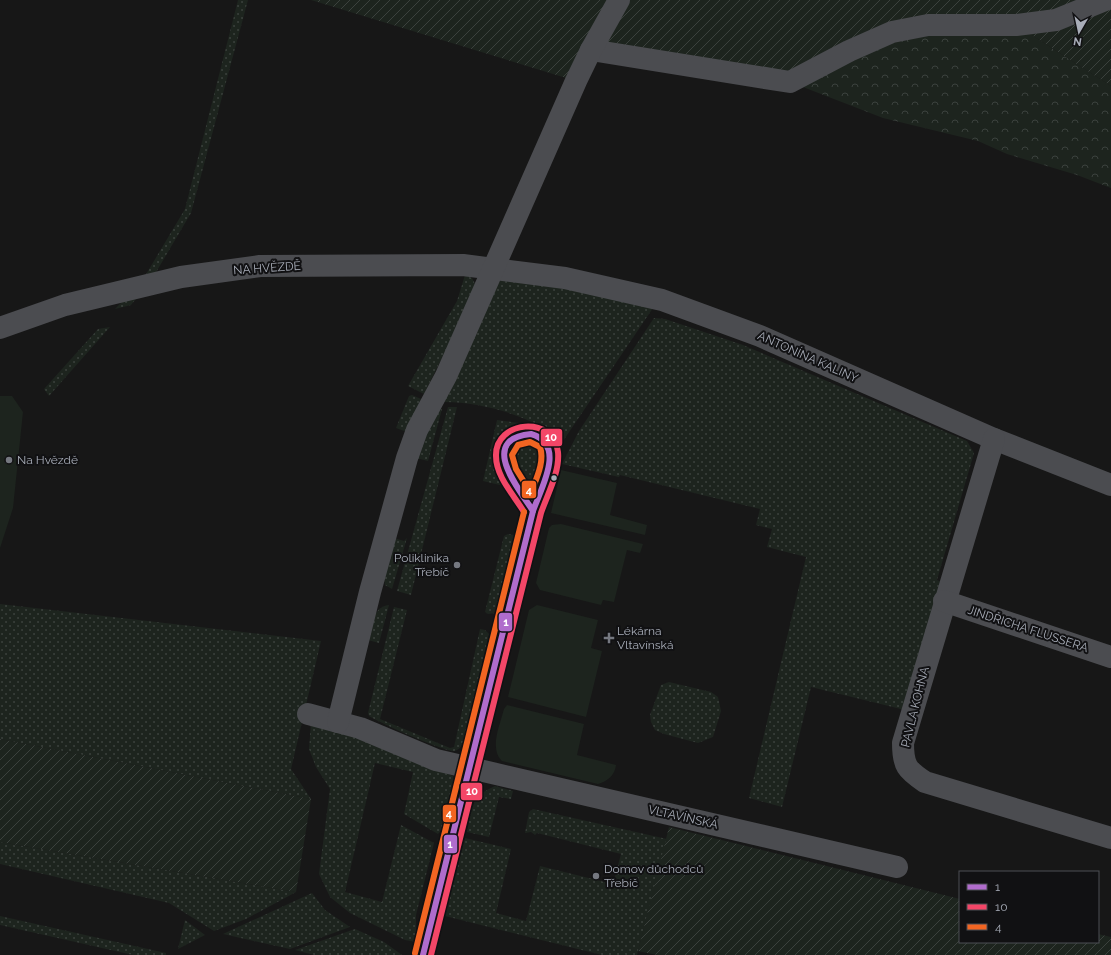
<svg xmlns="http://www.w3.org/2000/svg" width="1111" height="955" font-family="Raleway,sans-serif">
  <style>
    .grass { fill: url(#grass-dots) }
    .forest { fill: url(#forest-crowns) }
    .park { fill: #1d241e }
    .garden { fill: url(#garden-furrows) }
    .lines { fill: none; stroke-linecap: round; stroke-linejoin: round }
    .minor { stroke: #4b4c50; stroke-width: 22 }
    .bus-1-casing { stroke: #111113; stroke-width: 9 }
    .bus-2-casing { stroke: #111113; stroke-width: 9 }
    .bus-3-casing { stroke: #111113; stroke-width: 9 }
    .bus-1 { stroke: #b06ccc; stroke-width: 6 }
    .bus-2 { stroke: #f34667; stroke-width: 6 }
    .bus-3 { stroke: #f26522; stroke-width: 6 }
    .poi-dot { fill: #757880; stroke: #111113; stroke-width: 1.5 }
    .bus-dot { fill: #a8adb8; stroke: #111113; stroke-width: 1.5 }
    .labels { text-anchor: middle; stroke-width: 4; stroke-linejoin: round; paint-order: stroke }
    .street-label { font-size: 12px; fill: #a8adb8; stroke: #111113 }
    .poi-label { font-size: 12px; fill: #a8adb8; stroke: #111113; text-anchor: start }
    .line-badge { stroke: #111113; stroke-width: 1.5 }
    .badge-label { font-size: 11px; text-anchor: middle; font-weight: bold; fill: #fff }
  </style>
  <defs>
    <pattern id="grass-dots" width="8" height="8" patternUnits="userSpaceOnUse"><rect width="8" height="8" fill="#1d241e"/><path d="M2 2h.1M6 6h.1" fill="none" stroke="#3b413d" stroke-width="1.8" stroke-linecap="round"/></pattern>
    <pattern id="forest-crowns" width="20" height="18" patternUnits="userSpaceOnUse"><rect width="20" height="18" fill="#1d241e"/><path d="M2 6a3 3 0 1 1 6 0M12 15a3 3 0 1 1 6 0" fill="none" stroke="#3b413d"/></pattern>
    <pattern id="garden-furrows" width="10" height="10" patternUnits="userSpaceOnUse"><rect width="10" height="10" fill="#1d241e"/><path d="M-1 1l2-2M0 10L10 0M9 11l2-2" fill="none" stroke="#3b413d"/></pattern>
  </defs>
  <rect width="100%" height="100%" fill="#171717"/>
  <g class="grass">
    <path d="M238,0H248L191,213L152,279L131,305L115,309L142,281L185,209Z"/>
    <path d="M465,275L472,278L475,284L461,320L424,394L408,386L457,301Z"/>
    <path d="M501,280L570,289L653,308L563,441C554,437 550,430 541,426C511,411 473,401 440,402L495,286Z"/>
    <path d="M654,318L665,319L743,345L967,441L974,453L937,580L942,582L905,710L811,687L782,807L749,798L806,557L767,547L772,529L756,525L760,509L620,475L619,477L562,464L579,431Z"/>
    <path d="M110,327L49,396L44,389L98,329Z"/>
    <path d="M412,395L421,399L407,432L396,428L409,396Z"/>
    <path d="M438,407L442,409L428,461L416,458Z"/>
    <path d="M448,407H457L411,595L397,591Z"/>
    <path d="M497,420L525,424C520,427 514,428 510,430C486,442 496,468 504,486L483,481Z"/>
    <path d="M522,443L533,445L540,456L535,481L529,485L524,483L513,464V451Z"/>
    <path d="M508,534L514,535L515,538L502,606L496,613L488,614L485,612L504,536Z"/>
    <path d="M394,538L404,541L407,538L392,589L385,585L384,579Z"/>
    <path d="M0,604L321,641L291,769L311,799L0,739Z"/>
    <path d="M389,605L379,643L368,640C372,626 372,607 389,605Z"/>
    <path d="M394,607L407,610L380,719L450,748L454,747L480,629L485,630L489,634L464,740C462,745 460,750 454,751C443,751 380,723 369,716L368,713Z"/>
    <path d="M669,682L711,692L718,697L721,711L713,737L698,743L664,734L655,730L651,722L650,715L661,685Z"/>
    <path d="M311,723L340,731L453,776L456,793L448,822L438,834L404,814L413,772L375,763L345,892L382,902L401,825L434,843L416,915V942L405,940L350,913L330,897L319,874L330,789L316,767L309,749Z"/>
    <path d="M495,786L513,791L511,799L499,797L489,837L467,832C472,809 471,796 495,786Z"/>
    <path d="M533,809L667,839L637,955H602L445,916L465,838L511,849L496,913L526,921L540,866L613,884L621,854L537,833L535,835L531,832L525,833L529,812Z"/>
    <path d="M0,842L296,892L246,919L214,931L169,903L0,864Z"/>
    <path d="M312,893L325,910L350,927L290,949L223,934Z"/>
    <path d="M0,916L166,953V955H133L0,925Z"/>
    <path d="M185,920L205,935L178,949Z"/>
    <path d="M355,929L384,942L402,955H314L295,950Z"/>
  </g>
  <path class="forest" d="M1016,25L1111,86V188L1077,175L1007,154L978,141L883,118L790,82L892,32Z"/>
  <g class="park">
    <path d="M0,396H12L23,412L13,508L0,548Z"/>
    <path d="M561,470L617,483L610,515L647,525L645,535L551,513Z"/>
    <path d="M561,524L643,544L640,553L627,550L614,602L603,600L601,605L540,590L536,583L549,528L552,525Z"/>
    <path d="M537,605L598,620L591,648L602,651L586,717L508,697L529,610Z"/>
    <path d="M507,705L584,724L577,755L616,765C615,775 608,781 598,784L502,761C489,748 500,725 504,709Z"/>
  </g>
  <g class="garden">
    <path d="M311,0H1111V86L1016,25H928L790,82L591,50L576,81Z"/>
    <path d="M0,739L311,799L296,892L0,842Z"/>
    <path d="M669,827L960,899V942H1098V934L1111,937V955H657L638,951Z"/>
  </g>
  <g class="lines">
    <g class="minor">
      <path d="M591,50L790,82L849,51L892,32L928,25H1016L1056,20L1105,0"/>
      <path d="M0,328L65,305L181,277L260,266L463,265L565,278L662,300L760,336L994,439L1111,485"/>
      <path d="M994,439L903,743C903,766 907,770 925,782L1111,838"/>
      <path d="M944,601L1111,657"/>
      <path d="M308,714L360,728L436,760L897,867"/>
      <path d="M338,722L370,592L407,458L417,430L446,376L576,81L591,50L619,0"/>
      <path d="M423,955L533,511"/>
    </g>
    <g class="bus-1-casing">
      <g id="bus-1">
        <path d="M531,434C567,444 541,488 533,511C519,489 477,439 531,434Z"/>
        <path d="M423,955L533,511"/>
      </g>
    </g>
    <g class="bus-2-casing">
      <path id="bus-2" d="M431,955L541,513C547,495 560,472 558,452C554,415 495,420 496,456C496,477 514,495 524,512"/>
    </g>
    <g class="bus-3-casing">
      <g id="bus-3">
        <path d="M530,442L540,447C545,462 536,479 531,493L516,469L512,455L518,445Z"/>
        <path d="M415,953L524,512"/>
      </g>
    </g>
    <use href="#bus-1" class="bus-1"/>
    <use href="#bus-2" class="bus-2"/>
    <use href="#bus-3" class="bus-3"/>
  </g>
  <g class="poi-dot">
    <circle cx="9" cy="460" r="4"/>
    <circle cx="457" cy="565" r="4"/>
    <path d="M607 632h4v4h4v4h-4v4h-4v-4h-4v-4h4z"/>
    <circle cx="596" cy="876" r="4"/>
  </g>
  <circle class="bus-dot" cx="554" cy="478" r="3.5"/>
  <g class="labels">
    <g class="street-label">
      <text transform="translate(267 268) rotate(-4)" y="4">NA HVĚZDĚ</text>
      <text transform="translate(808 357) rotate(24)" y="4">ANTONÍNA KALINY</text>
      <text transform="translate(1028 629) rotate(18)" y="4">JINDŘICHA FLUSSERA</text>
      <text transform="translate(915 707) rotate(-76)" y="4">PAVLA KOHNA</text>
      <text transform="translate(683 817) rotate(13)" y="4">VLTAVÍNSKÁ</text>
    </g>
    <g class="poi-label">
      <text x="17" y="464">Na Hvězdě</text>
      <text x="449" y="562" text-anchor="end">Poliklinika<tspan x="449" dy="14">Třebíč</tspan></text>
      <text x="617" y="635">Lékárna<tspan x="617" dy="14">Vltavínská</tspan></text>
      <text x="604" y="873">Domov důchodců<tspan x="604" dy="14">Třebíč</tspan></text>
    </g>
  </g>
  <g class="line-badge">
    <rect x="540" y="428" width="23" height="19" rx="4" fill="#f34667"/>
    <rect x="521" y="480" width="16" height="19" rx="4" fill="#f26522"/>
    <rect x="498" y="612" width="15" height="20" rx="4" fill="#b06ccc"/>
    <rect x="460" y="782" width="23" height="19" rx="4" fill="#f34667"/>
    <rect x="442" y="804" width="15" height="19" rx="4" fill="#f26522"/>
    <rect x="443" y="834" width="15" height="20" rx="4" fill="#b06ccc"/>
  </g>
  <g class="badge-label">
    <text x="551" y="441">10</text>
    <text x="529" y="494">4</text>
    <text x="506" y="626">1</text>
    <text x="472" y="795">10</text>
    <text x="449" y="817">4</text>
    <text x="450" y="848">1</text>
  </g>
  <rect x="959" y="871" width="140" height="72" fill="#111113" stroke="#4d4f55"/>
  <rect x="967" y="884" width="20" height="6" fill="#b06ccc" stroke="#4d4f55"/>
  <text x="995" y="891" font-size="12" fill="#a8adb8">1</text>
  <rect x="967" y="904" width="20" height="6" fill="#f34667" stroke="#4d4f55"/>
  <text x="995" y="911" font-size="12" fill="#a8adb8">10</text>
  <rect x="967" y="924" width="20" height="6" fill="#f26522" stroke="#4d4f55"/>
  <text x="995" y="931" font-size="12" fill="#a8adb8">4</text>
  <g transform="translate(1079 32) rotate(189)" stroke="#111113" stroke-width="3" paint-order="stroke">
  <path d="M0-3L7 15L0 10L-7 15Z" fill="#a8adb8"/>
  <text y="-6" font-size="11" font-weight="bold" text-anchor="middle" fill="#a8adb8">N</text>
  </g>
</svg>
